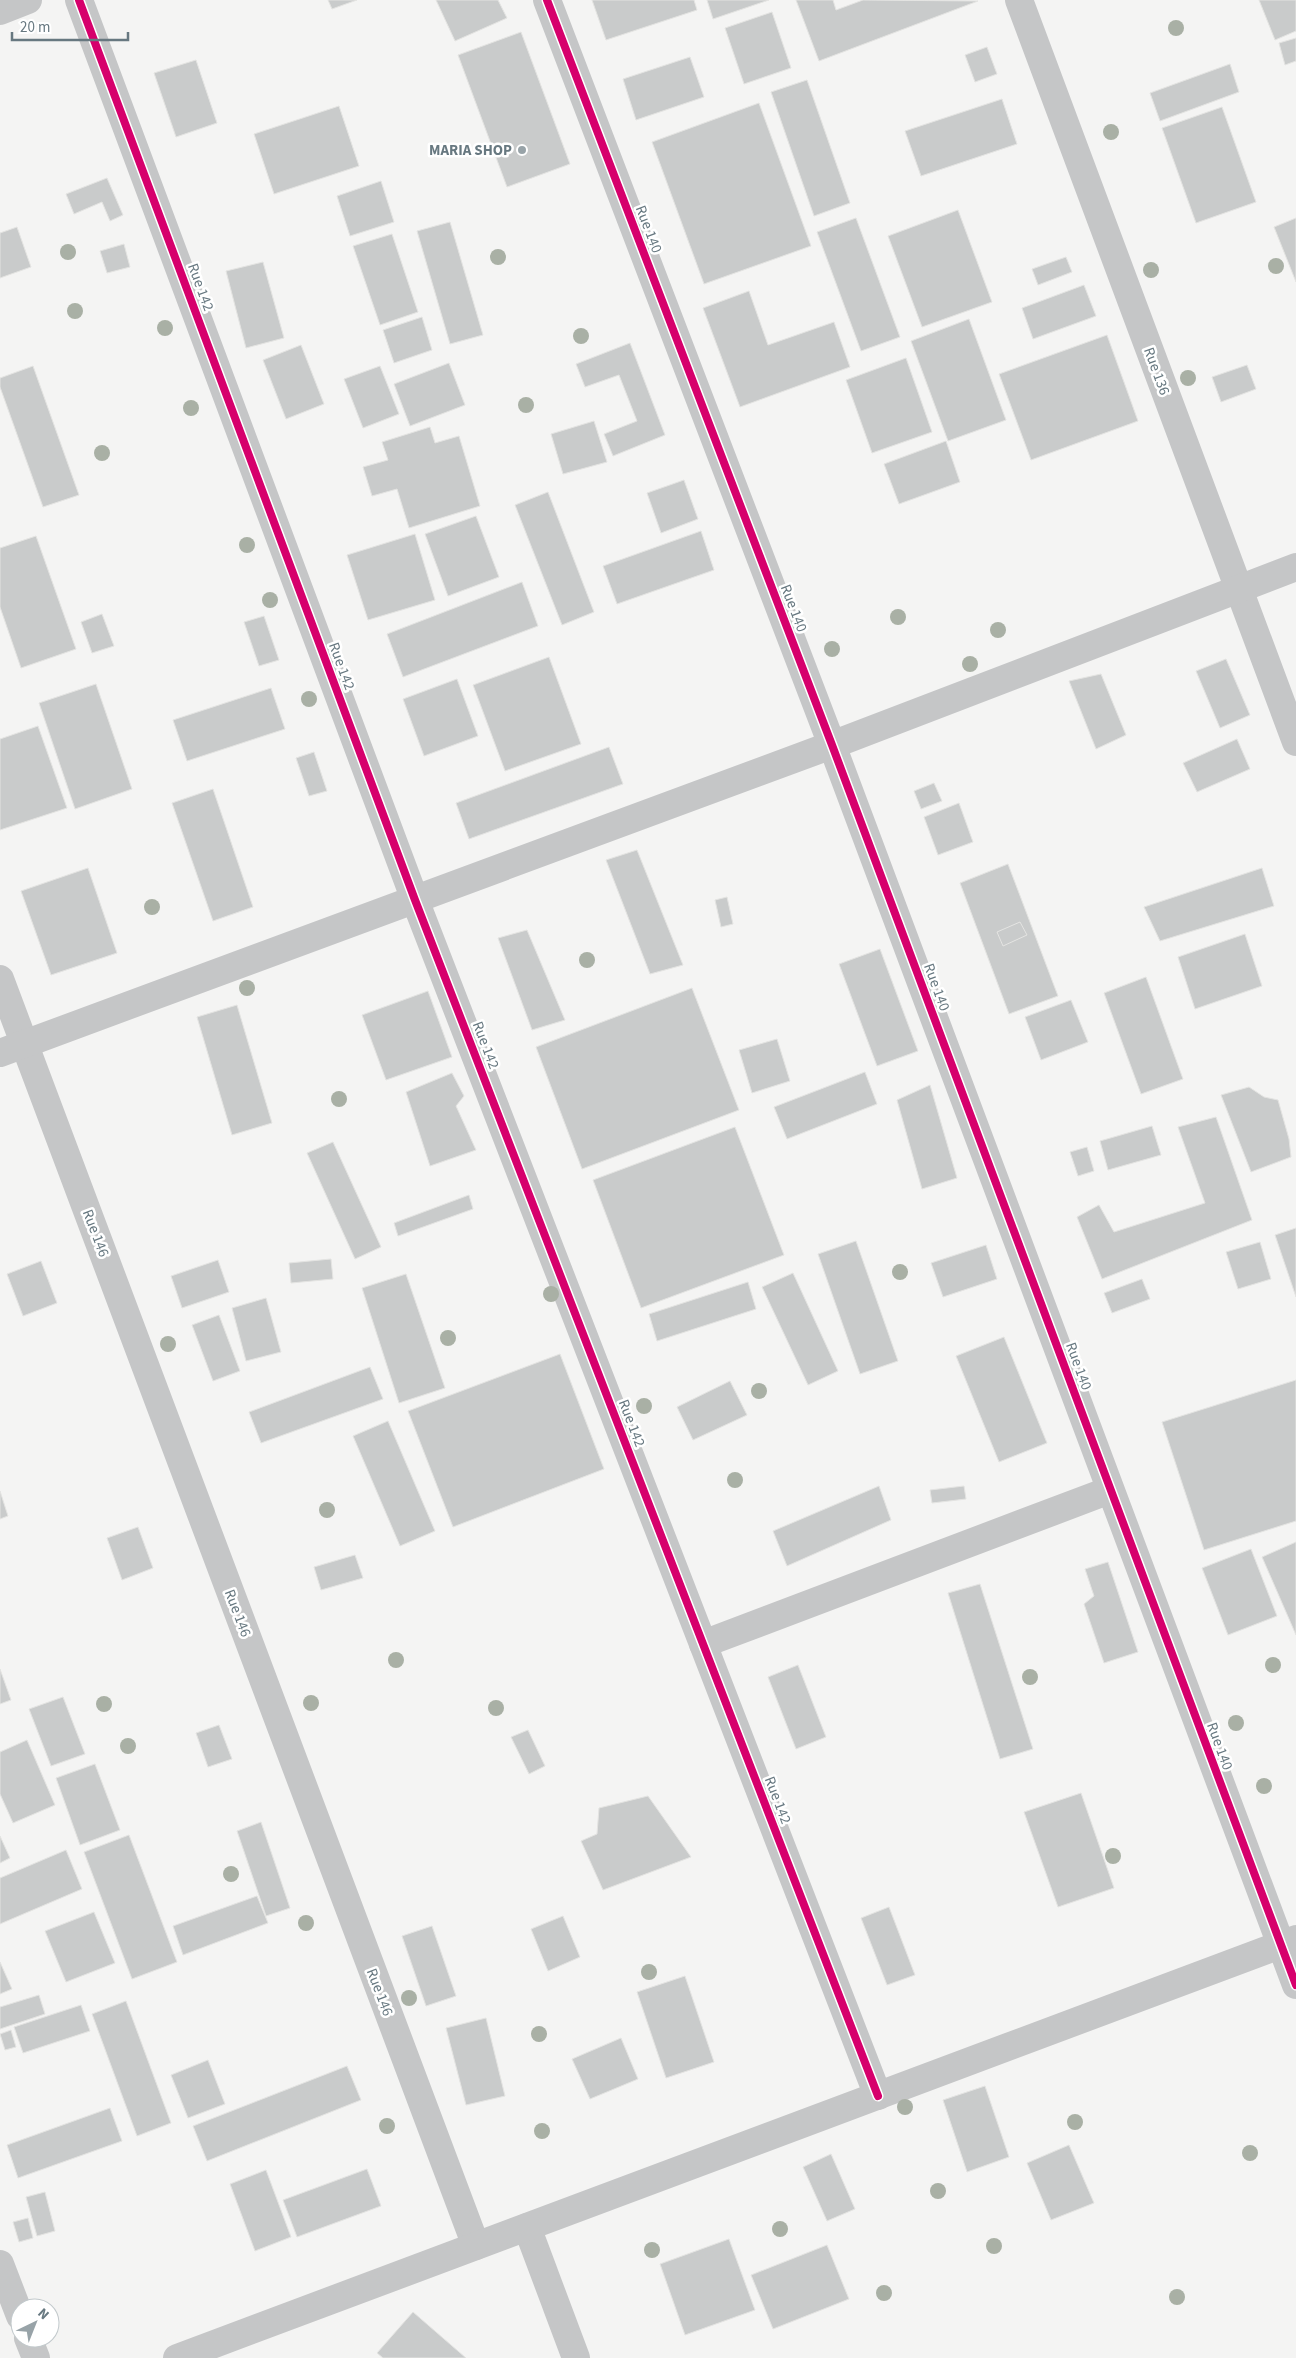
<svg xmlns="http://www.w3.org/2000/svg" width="1296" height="2358" font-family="'Source Sans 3',sans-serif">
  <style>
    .building { fill: #c9cbcb; stroke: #e4e4e2 }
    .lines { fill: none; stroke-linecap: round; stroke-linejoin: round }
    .minor { stroke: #c5c6c7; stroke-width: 28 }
    .tertiary { stroke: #c5c6c7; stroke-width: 28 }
    .cycleway-casing { stroke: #fff; stroke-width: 11 }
    .cycleway { stroke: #d6006c; stroke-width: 8 }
    .tree { fill: #a9b0a5 }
    .poi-dot { fill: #98a3a8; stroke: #fff; stroke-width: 2 }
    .labels { text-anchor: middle; stroke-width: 5; stroke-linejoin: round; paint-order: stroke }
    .poi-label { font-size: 15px; font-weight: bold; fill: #677880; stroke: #fff; text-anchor: end }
    .street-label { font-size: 15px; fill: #677880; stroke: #fff }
  </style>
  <rect width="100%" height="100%" fill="#f4f4f3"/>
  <g class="building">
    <path d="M328,0H357L332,9Z"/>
    <path d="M436,0H498L507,18L455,41Z"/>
    <path d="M592,0H694L697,10L606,40Z"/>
    <path d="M707,0H769L713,19Z"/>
    <path d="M796,0H833L836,10L863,0L978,1L819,61Z"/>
    <path d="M1259,0H1296V31L1275,40Z"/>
    <path d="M772,12L791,68L744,84L725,28Z"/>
    <path d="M521,32L570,164L507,187L458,55Z"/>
    <path d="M1296,38V61L1285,65L1279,43Z"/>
    <path d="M987,47L997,74L975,82L965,55Z"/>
    <path d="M690,57L704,97L636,120L623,79Z"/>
    <path d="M196,60L217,123L176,137L154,73Z"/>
    <path d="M1230,64L1239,92L1160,121L1150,93Z"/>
    <path d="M807,80L850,203L814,216L771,92Z"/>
    <path d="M1002,99L1017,144L921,176L905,131Z"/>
    <path d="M759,103L811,246L704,284L652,142Z"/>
    <path d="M339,106L359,166L274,194L254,134Z"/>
    <path d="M1222,107L1256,202L1196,223L1162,128Z"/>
    <path d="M107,178L123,215L110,221L102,202L74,214L66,194Z"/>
    <path d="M381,181L394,222L350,236L337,196Z"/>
    <path d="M958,210L992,302L922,327L888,236Z"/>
    <path d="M856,218L900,337L861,351L817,232Z"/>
    <path d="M1296,218V282L1274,227Z"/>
    <path d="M450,222L483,335L450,344L417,231Z"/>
    <path d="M17,227L31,267L0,278V233Z"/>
    <path d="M392,234L418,312L380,325L353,246Z"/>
    <path d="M124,244L130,267L107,273L100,251Z"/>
    <path d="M1066,257L1072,272L1038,285L1032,269Z"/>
    <path d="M263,262L284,338L246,348L226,271Z"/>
    <path d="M1084,285L1096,316L1033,339L1022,308Z"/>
    <path d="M749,291L768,345L834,322L850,367L740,407L703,308Z"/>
    <path d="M422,317L432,350L394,363L383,330Z"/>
    <path d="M969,319L1006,420L948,441L911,341Z"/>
    <path d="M1107,335L1138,421L1031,460L999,374Z"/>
    <path d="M630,343L665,435L613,456L604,434L637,421L619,375L585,387L576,364Z"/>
    <path d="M301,345L324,404L286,419L263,360Z"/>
    <path d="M906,358L932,432L872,453L846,380Z"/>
    <path d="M449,363L465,405L410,426L394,384Z"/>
    <path d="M1247,365L1256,389L1221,402L1212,377Z"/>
    <path d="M33,366L79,495L43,507L0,387V378Z"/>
    <path d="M380,366L399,414L363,428L344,379Z"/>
    <path d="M594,421L607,462L563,474L551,434Z"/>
    <path d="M430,427L435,443L459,436L480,506L409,528L397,489L372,496L363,467L388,460L382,442Z"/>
    <path d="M946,441L960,482L899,504L884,464Z"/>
    <path d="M684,480L698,519L661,533L647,493Z"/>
    <path d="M548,492L594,612L562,625L515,505Z"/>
    <path d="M476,516L499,577L448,596L425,534Z"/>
    <path d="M701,531L714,570L617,604L603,566Z"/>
    <path d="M415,534L435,600L368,620L347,555Z"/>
    <path d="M36,536L76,649L21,668L0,607V548Z"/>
    <path d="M522,582L538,626L403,677L387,634Z"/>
    <path d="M102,614L114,646L92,653L81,622Z"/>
    <path d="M264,616L279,660L259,666L244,622Z"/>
    <path d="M549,657L581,744L505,771L473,685Z"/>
    <path d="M1226,659L1250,715L1220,728L1196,671Z"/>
    <path d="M1101,674L1126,735L1096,749L1069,681Z"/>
    <path d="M457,679L478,736L424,756L403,699Z"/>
    <path d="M96,684L132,789L75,809L39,703Z"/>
    <path d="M271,688L285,729L187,761L173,720Z"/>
    <path d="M38,726L67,808L0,830V739Z"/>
    <path d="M1237,739L1250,769L1197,792L1183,763Z"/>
    <path d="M609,747L623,784L469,839L456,803Z"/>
    <path d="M314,752L327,791L309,796L296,758Z"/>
    <path d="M934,783L942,801L921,809L914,791Z"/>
    <path d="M213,789L253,907L213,921L172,803Z"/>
    <path d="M959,803L973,842L938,855L924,817Z"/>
    <path d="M637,850L683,965L650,974L606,860Z"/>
    <path d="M1008,864L1058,996L1009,1014L960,883Z"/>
    <path d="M88,868L117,953L51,975L21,891Z"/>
    <path d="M1262,868L1274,906L1160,941L1144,907Z"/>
    <path d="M727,897L733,924L721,927L715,900Z"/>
    <path d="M1020,922L1027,935L1003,946L997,932Z"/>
    <path d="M527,930L565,1020L532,1030L498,938Z"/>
    <path d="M1245,934L1262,986L1195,1009L1178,957Z"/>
    <path d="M880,949L918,1051L877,1066L839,964Z"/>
    <path d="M1146,977L1183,1079L1141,1094L1104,993Z"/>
    <path d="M692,988L739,1110L582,1169L536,1047Z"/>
    <path d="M428,991L452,1057L386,1080L362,1015Z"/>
    <path d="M1071,1000L1088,1042L1041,1060L1025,1017Z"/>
    <path d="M237,1005L272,1123L232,1135L197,1017Z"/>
    <path d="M777,1039L790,1081L752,1093L739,1050Z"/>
    <path d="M865,1072L877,1104L787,1139L774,1107Z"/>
    <path d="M452,1073L464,1096L456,1106L476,1150L430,1166L406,1092Z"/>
    <path d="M930,1085L957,1178L922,1189L897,1100Z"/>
    <path d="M1249,1087L1264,1097L1278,1100L1289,1139L1291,1157L1251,1172L1221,1095Z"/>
    <path d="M1216,1117L1252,1220L1102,1279L1077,1217L1099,1205L1114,1232L1205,1203L1178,1127Z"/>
    <path d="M1152,1126L1161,1155L1108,1170L1100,1141Z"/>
    <path d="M735,1127L784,1255L641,1308L593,1180Z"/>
    <path d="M333,1142L381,1247L355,1259L307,1153Z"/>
    <path d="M1087,1147L1094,1171L1078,1176L1070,1152Z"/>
    <path d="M469,1195L473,1209L398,1236L394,1223Z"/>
    <path d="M1296,1228V1297L1275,1235Z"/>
    <path d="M856,1241L898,1361L860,1374L818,1254Z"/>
    <path d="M1260,1242L1271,1279L1238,1289L1226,1252Z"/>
    <path d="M986,1245L997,1279L943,1297L931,1263Z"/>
    <path d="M331,1259L333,1279L291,1283L289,1263Z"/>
    <path d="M218,1260L229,1292L182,1308L171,1276Z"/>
    <path d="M41,1261L57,1303L23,1316L7,1274Z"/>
    <path d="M793,1273L838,1371L808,1385L762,1287Z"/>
    <path d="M406,1274L445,1388L399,1403L362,1288Z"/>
    <path d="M1142,1279L1150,1299L1112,1313L1104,1293Z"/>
    <path d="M748,1282L756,1309L657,1341L649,1314Z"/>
    <path d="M266,1298L281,1352L246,1361L232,1308Z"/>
    <path d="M219,1315L240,1371L213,1381L192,1325Z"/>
    <path d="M1004,1337L1047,1443L999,1462L956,1356Z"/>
    <path d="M560,1354L604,1469L453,1527L408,1411Z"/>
    <path d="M370,1367L383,1399L261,1443L249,1412Z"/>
    <path d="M1296,1380V1521L1204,1550L1162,1422Z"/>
    <path d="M730,1381L747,1415L693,1440L677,1407Z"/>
    <path d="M388,1421L435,1531L400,1546L353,1436Z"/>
    <path d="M879,1486L891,1520L787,1566L773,1531Z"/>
    <path d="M964,1486L966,1499L932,1503L930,1490Z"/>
    <path d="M0,1491L8,1516L0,1519Z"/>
    <path d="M138,1527L153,1568L122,1580L107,1538Z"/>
    <path d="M1296,1542V1635L1262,1557Z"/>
    <path d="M1251,1549L1277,1616L1228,1635L1202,1568Z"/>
    <path d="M355,1555L363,1578L321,1590L314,1567Z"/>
    <path d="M1108,1562L1138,1652L1104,1663L1084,1604L1094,1596L1085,1569Z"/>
    <path d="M980,1584L1033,1749L1000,1759L948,1593Z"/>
    <path d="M798,1665L826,1737L796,1749L768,1677Z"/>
    <path d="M0,1669L11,1700L0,1704Z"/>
    <path d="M63,1697L85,1754L51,1766L29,1709Z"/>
    <path d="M219,1725L232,1759L208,1767L196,1733Z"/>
    <path d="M528,1730L545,1766L529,1774L511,1737Z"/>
    <path d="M27,1740L55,1805L13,1823L0,1794V1752Z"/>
    <path d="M95,1764L120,1830L80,1845L56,1778Z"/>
    <path d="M1081,1793L1114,1888L1058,1907L1024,1812Z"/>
    <path d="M648,1796L691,1857L603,1890L581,1841L597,1834L599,1808Z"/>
    <path d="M261,1822L290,1908L266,1916L237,1831Z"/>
    <path d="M129,1835L177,1962L132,1979L84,1852Z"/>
    <path d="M0,1836L10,1858L0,1863Z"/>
    <path d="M66,1850L82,1889L0,1924V1878Z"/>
    <path d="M257,1896L268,1923L183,1955L173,1926Z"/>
    <path d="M889,1907L915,1975L887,1985L861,1918Z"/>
    <path d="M94,1912L115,1963L66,1982L45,1931Z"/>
    <path d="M563,1916L580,1957L548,1971L531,1929Z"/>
    <path d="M432,1926L456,1996L426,2006L402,1936Z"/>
    <path d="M0,1962L12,1989L0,1994Z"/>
    <path d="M685,1976L714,2062L666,2078L637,1992Z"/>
    <path d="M39,1995L45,2014L0,2029V2007Z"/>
    <path d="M126,2001L171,2123L137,2136L92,2014Z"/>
    <path d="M81,2005L90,2031L23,2053L14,2027Z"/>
    <path d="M486,2018L505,2096L466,2105L446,2028Z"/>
    <path d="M11,2030L16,2047L5,2050L0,2034Z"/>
    <path d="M621,2038L638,2079L590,2099L572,2059Z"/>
    <path d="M208,2060L225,2104L188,2118L171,2075Z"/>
    <path d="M347,2066L361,2100L207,2161L193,2126Z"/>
    <path d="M985,2086L1009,2157L967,2172L943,2100Z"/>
    <path d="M110,2108L122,2141L18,2178L7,2145Z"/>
    <path d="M1069,2145L1094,2203L1051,2220L1027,2163Z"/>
    <path d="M831,2154L855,2209L827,2221L803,2167Z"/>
    <path d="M367,2169L381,2206L297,2237L283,2200Z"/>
    <path d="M266,2170L291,2237L255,2251L230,2184Z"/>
    <path d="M45,2192L55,2231L37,2236L26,2197Z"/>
    <path d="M28,2218L33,2238L19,2242L13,2222Z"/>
    <path d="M729,2239L755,2310L685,2335L660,2264Z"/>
    <path d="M827,2245L849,2299L773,2329L751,2275Z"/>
    <path d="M413,2312L466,2358H383L377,2353Z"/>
  </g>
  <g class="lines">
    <g class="minor">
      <path d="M79,0L415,900L878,2096"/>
      <path d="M547,0L832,745L1296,1985"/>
      <path d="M1019,0L1296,742"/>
      <path d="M0,11L28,0"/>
      <path d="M0,979L476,2246"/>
      <path d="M0,1053L832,745L1296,567"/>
      <path d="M703,1644L1110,1490"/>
      <path d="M527,2227L576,2358"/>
      <path d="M0,2264L20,2316"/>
      <path d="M28,2338L36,2358"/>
    </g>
    <path class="tertiary" d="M177,2358L1296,1939"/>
    <g class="cycleway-casing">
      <g id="cycleway">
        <path d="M79,0L415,900L878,2096"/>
        <path d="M547,0L832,745L1296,1985"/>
      </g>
    </g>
    <use href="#cycleway" class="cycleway"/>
  </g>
  <g class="tree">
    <circle cx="1176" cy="28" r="8"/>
    <circle cx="1111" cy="132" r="8"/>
    <circle cx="68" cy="252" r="8"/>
    <circle cx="498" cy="257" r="8"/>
    <circle cx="1276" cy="266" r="8"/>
    <circle cx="1151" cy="270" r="8"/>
    <circle cx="75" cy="311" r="8"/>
    <circle cx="165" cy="328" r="8"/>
    <circle cx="581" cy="336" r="8"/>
    <circle cx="1188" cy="378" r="8"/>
    <circle cx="526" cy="405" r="8"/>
    <circle cx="191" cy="408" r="8"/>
    <circle cx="102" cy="453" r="8"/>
    <circle cx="247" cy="545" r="8"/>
    <circle cx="270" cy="600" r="8"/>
    <circle cx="898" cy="617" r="8"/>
    <circle cx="998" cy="630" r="8"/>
    <circle cx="832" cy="649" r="8"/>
    <circle cx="970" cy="664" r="8"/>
    <circle cx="309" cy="699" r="8"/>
    <circle cx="152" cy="907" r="8"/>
    <circle cx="587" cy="960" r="8"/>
    <circle cx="247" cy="988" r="8"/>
    <circle cx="339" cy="1099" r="8"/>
    <circle cx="900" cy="1272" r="8"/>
    <circle cx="551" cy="1294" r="8"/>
    <circle cx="448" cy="1338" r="8"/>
    <circle cx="168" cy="1344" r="8"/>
    <circle cx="759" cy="1391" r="8"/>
    <circle cx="644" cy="1406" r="8"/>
    <circle cx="735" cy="1480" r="8"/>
    <circle cx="327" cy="1510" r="8"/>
    <circle cx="396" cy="1660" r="8"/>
    <circle cx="1273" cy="1665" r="8"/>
    <circle cx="1030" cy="1677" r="8"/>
    <circle cx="311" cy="1703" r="8"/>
    <circle cx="104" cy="1704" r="8"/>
    <circle cx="496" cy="1708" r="8"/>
    <circle cx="1236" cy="1723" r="8"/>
    <circle cx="128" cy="1746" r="8"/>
    <circle cx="1264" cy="1786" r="8"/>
    <circle cx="1113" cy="1856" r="8"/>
    <circle cx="231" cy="1874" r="8"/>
    <circle cx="306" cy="1923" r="8"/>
    <circle cx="649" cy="1972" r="8"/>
    <circle cx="409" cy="1998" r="8"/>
    <circle cx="539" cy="2034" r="8"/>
    <circle cx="905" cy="2107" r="8"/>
    <circle cx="1075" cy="2122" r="8"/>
    <circle cx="387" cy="2126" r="8"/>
    <circle cx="542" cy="2131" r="8"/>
    <circle cx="1250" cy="2153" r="8"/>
    <circle cx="938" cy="2191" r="8"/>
    <circle cx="780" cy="2229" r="8"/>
    <circle cx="994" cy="2246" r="8"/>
    <circle cx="652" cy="2250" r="8"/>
    <circle cx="884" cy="2293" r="8"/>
    <circle cx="1177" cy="2297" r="8"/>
  </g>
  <circle class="poi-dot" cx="522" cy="150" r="5"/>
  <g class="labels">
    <g class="poi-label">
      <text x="512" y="155">MARIA SHOP</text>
    </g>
    <g class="street-label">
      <text transform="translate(649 229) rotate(69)" y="5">Rue 140</text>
      <text transform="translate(201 287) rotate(70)" y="5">Rue 142</text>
      <text transform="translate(1157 371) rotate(70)" y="5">Rue 136</text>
      <text transform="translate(794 608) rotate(69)" y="5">Rue 140</text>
      <text transform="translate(342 666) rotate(70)" y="5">Rue 142</text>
      <text transform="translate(937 987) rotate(70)" y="5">Rue 140</text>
      <text transform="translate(486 1045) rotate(69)" y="5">Rue 142</text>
      <text transform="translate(96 1233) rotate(69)" y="5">Rue 146</text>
      <text transform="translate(1079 1366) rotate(70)" y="5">Rue 140</text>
      <text transform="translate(632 1423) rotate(69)" y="5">Rue 142</text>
      <text transform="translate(238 1613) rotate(69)" y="5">Rue 146</text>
      <text transform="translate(1220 1746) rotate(70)" y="5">Rue 140</text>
      <text transform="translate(778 1800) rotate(69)" y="5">Rue 142</text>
      <text transform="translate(380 1992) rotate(69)" y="5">Rue 146</text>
    </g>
  </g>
  <g transform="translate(35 2323) rotate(43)"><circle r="24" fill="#ffffff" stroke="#c2c9cc"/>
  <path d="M0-4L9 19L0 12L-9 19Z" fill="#98a3a8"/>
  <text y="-8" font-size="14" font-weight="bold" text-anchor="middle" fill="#677880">N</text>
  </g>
  <path d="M12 32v8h116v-8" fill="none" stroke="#677880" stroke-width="2.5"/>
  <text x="20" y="32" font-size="15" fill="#677880" stroke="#ffffff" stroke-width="4" paint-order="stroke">20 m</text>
</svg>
